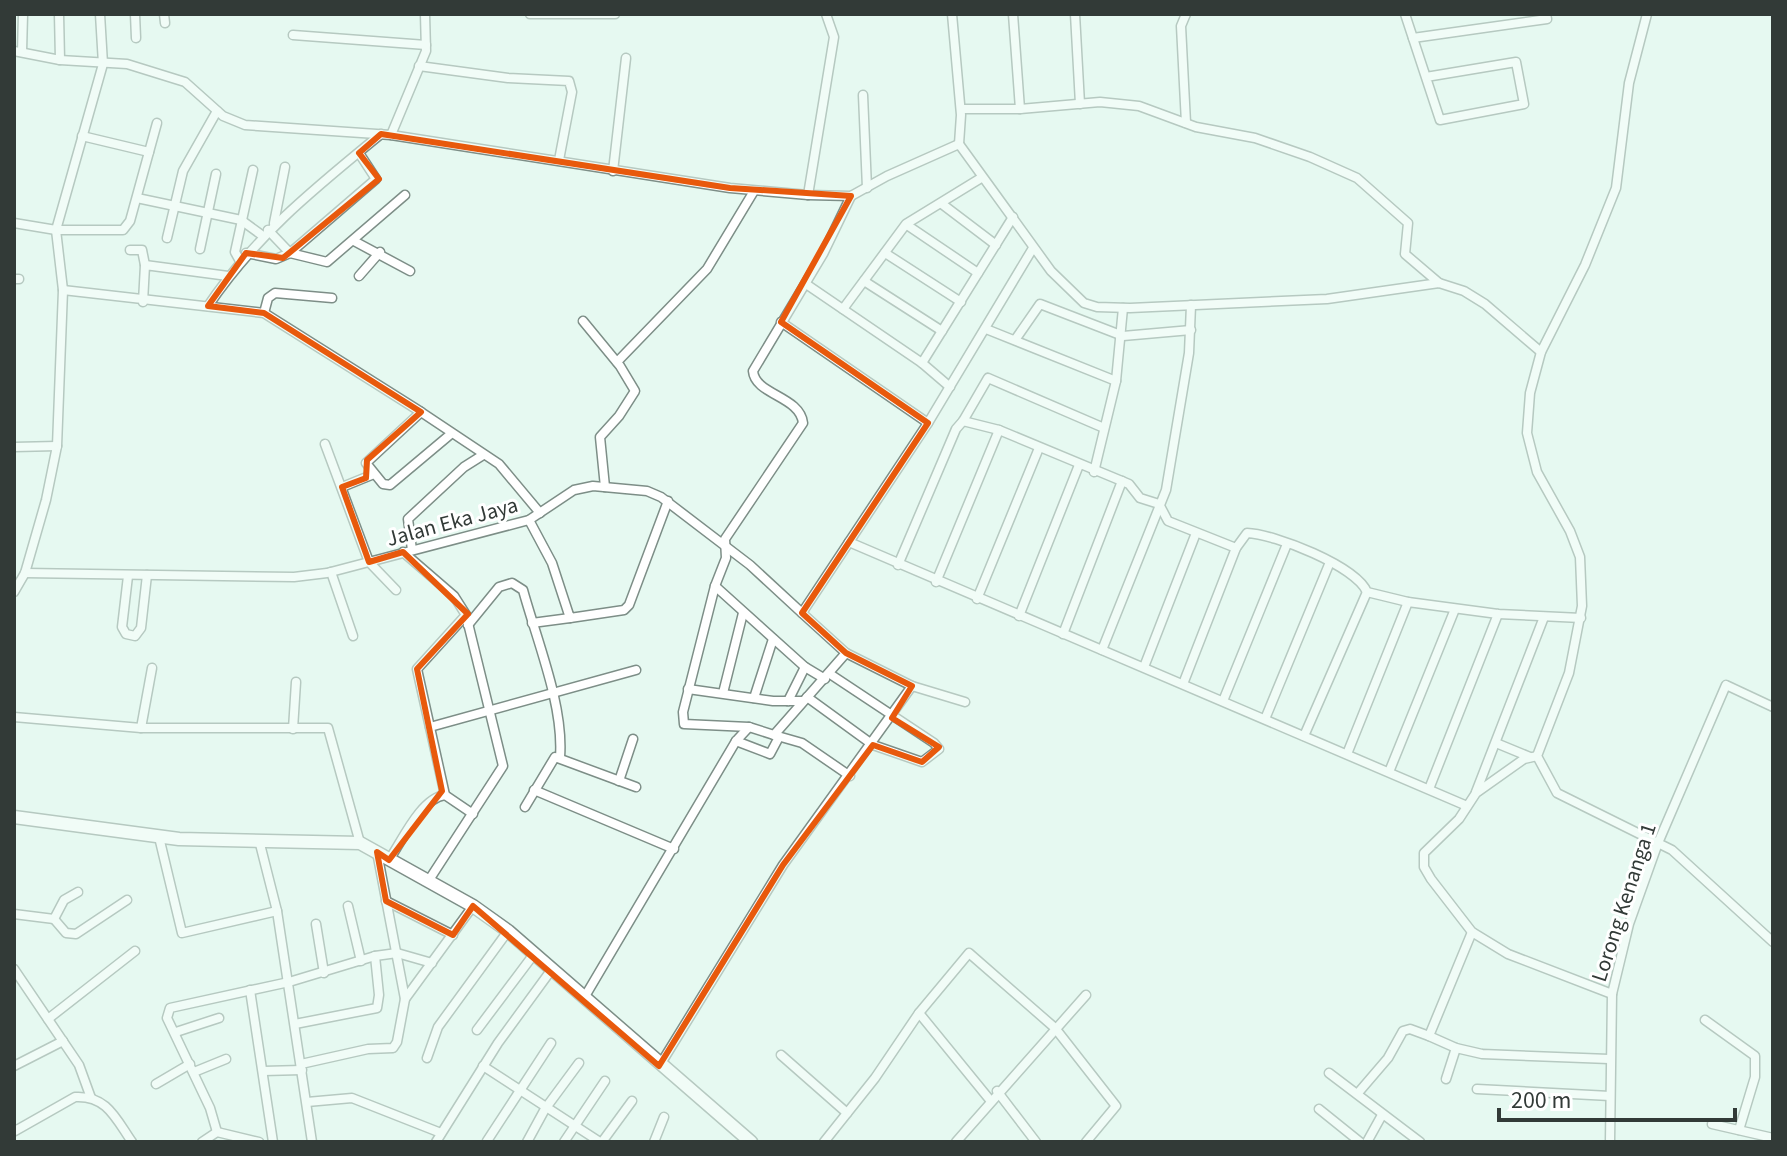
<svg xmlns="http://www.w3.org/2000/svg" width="1787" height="1156" font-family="'Source Sans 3',sans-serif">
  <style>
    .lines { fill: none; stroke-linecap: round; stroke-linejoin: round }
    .street-casing { stroke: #7d8e87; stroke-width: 11 }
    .secondary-casing { stroke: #7d8e87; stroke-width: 15 }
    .street { stroke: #fff; stroke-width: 8 }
    .secondary { stroke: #fff; stroke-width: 12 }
    .marked { fill: none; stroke: #e8590c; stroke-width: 6; stroke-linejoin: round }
    .labels { text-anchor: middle; stroke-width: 6; stroke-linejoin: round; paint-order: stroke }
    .street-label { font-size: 22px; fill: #323a37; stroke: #fff }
  </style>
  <rect width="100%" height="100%" fill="#e6f9f1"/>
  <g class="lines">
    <g class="street-casing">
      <g id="street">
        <path d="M59,14L60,60"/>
        <path d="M135,14L136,38"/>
        <path d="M164,14L165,23"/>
        <path d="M530,14H615"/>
        <path d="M826,14L834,37L808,195L851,196L887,176L959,144L1051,271L1084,303L1097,307L1130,308L1327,299L1439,283L1464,291L1485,304L1541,352"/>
        <path d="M952,14L961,115L959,144"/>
        <path d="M1013,14L1020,109"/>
        <path d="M1075,14L1080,104"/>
        <path d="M1405,14L1440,120L1524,104L1516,62L1426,77"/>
        <path d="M1647,14L1629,83L1616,188L1585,265L1541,352L1530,393L1527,433L1537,472L1570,531L1580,557L1582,606L1569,673L1537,756L1557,793L1672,850L1773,942"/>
        <path d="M293,35L426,45"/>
        <path d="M1413,38L1547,19L1546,14"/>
        <path d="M14,51L60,60L127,64L185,82L223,116L245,125L391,135L730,188L808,195"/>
        <path d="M22,52L23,14"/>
        <path d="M419,66L508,78L569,81L572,92L559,160"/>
        <path d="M863,95L867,188"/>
        <path d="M961,109H1020L1100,102L1139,106L1196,127L1255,138L1310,157L1357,178L1408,223L1405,254L1439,283"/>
        <path d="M1186,123L1181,26L1186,14"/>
        <path d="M391,135L426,51L425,14"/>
        <path d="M82,136L149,152"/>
        <path d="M613,171L626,58"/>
        <path d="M137,198L241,220L263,236"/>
        <path d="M942,204L996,245"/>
        <path d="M14,223L56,230H123L130,221L157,123"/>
        <path d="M274,223L285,167"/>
        <path d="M907,225L978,273"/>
        <path d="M268,230L290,253L376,179L359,153"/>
        <path d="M167,238L183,171L217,111"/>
        <path d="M354,241L410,271"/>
        <path d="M200,249L216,174"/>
        <path d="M130,250H142L145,265"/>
        <path d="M246,253L276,259L290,253L327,262L405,195"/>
        <path d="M885,253L961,302"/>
        <path d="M240,261L235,252L253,170"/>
        <path d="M359,276L380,252"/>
        <path d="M14,279H19"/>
        <path d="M864,281L942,331"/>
        <path d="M806,284L922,363L950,387"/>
        <path d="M63,290L264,313L421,412"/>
        <path d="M143,302L145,265L228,276"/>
        <path d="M208,306C256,235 315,188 381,134"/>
        <path d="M843,309L906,224L981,178"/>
        <path d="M264,313L268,298L275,293L332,298"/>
        <path d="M583,321L620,366L635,391L619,416L600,437L605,487"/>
        <path d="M781,322L928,423"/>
        <path d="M986,329L1116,381"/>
        <path d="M1015,340L1040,304L1123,336L1191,330"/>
        <path d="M617,362L707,269L754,191"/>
        <path d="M922,363L1013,217"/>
        <path d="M963,421L988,378L1104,428"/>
        <path d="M452,433L390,485L383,484L366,463L421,412L499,464L540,513"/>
        <path d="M325,444L369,562L396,590"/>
        <path d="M14,447L57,446"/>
        <path d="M1094,472L1116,381L1123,308"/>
        <path d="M342,487L374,474"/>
        <path d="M529,520L552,563L570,618L624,610L629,605L668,501"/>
        <path d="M849,542L1467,806"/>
        <path d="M412,550L408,519L464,467L483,455"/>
        <path d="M403,552L454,596L466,615L503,766L429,880"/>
        <path d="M898,565L956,429L963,421L999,430L1129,484L1140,498L1159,504L1168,521L1236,548"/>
        <path d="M331,572L353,636"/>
        <path d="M25,573L294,577L327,573L529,520L574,490L593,486L647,491L661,497L750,565L802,613L928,423L1033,248"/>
        <path d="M128,576L122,627L126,634L135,636L141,628L147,575"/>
        <path d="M936,582L999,430"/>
        <path d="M715,586L805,667L825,679"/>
        <path d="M14,592L25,573L46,500L57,446L63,290L56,230L103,64L100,14"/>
        <path d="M977,599L1039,448"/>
        <path d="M802,613L846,653L912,686L965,702"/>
        <path d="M1019,616L1079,465"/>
        <path d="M532,623L570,618"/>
        <path d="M468,625L499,587L512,583L523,590C537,641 564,706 560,757"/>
        <path d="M1063,634L1122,481"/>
        <path d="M1102,650L1166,490L1189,353L1191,305"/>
        <path d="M1144,667L1196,533"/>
        <path d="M1183,684L1236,548L1247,533C1275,534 1356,566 1367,592L1408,602"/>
        <path d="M688,689L773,701H803"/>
        <path d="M723,693L743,613"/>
        <path d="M807,697L873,745L922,762L939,749L934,743L830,674"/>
        <path d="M754,698L773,639"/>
        <path d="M788,701L805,667"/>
        <path d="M1223,701L1287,544"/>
        <path d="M14,717L141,728H328L360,843"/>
        <path d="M1265,719L1330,562"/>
        <path d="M430,727L636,670"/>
        <path d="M749,727L684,724L683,712L715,586L726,558L725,539L803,423C800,396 755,395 753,371L823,254L851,196"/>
        <path d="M141,728L152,668"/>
        <path d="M293,729L296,682"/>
        <path d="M774,735L802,743L850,776"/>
        <path d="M1304,736L1367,592"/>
        <path d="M736,741L770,754L779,737"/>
        <path d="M1496,743L1530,757"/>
        <path d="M1347,754L1408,602L1498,614L1581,618"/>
        <path d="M1537,756L1524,759L1476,793L1459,819L1424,853V867L1431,879L1472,932L1508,954L1612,994"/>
        <path d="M1389,772L1455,609"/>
        <path d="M619,781L633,739"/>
        <path d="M1429,789L1498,614"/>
        <path d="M534,790L674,849"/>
        <path d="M1476,792L1544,617"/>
        <path d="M445,795L473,814"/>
        <path d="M525,807L555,757L636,787"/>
        <path d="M159,837L182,933L277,911"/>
        <path d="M260,844L277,911L312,1142"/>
        <path d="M389,860C402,841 421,798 445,795L417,669L466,615"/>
        <path d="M386,901L453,935"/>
        <path d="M348,906L361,961"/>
        <path d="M14,914L54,919L64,900L78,892"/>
        <path d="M54,919L66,933L76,934L127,900"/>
        <path d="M316,924L324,973"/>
        <path d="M1472,932L1429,1036L1456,1048L1482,1054L1609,1059"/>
        <path d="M14,969L79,1065L91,1098"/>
        <path d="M250,990L273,1142"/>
        <path d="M584,998L736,741L749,727L774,735L846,653"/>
        <path d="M405,999L473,906"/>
        <path d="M919,1013L990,1100"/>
        <path d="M48,1019L135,951"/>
        <path d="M1705,1020L1755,1056V1077L1739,1130"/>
        <path d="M295,1024L377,1008L379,995L375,956"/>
        <path d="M477,1030L534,954"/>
        <path d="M176,1032L219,1018"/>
        <path d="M781,1055L847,1113"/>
        <path d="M427,1058L438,1027L508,931"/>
        <path d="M301,1064L368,1049L393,1048L397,1042L405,999L377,852"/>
        <path d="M660,1065L783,865L912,686"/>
        <path d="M14,1066L63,1041"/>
        <path d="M483,1066L600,1142"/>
        <path d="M263,1071L302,1070"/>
        <path d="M194,1072L226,1059"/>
        <path d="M1329,1073L1420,1142"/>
        <path d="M1446,1079L1456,1048"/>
        <path d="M156,1084L190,1064"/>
        <path d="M1477,1089L1610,1096"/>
        <path d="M997,1091L1036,1142"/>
        <path d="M1358,1093L1388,1058L1403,1031L1410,1029L1429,1036"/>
        <path d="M307,1102L352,1098L441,1133"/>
        <path d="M1319,1109L1360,1142"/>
        <path d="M1712,1124L1773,1138"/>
        <path d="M14,1129L15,1131L75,1097C107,1095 116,1119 132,1142"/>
        <path d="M217,1132L210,1108L167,1018L170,1008L289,982L375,956L397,953L432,963"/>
        <path d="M487,1141L551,1043"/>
        <path d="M202,1142L217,1132L259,1142"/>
        <path d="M436,1142L498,1043L552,969"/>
        <path d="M527,1142L545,1109L579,1063"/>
        <path d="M564,1142L605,1081"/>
        <path d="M602,1142L632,1101"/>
        <path d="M654,1142L664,1117"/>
        <path d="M824,1142L875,1078L919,1013L969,953L1055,1028L1116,1106L1086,1142"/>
        <path d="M956,1142L1086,995"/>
        <path d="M1367,1142L1382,1115"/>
        <path d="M1610,1142L1612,994L1629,924L1658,843L1726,685L1773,707"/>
      </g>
    </g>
    <g class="secondary-casing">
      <path id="secondary" d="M14,817L179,839L360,843L473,906L508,931L751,1142"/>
    </g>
    <use href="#street" class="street"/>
    <use href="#secondary" class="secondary"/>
  </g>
  <path d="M0 0H1787V1156H0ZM381,134L730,188L851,196L781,322L928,423L802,613L846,653L912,686L892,718L939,747L922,762L873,745L783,865L659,1066L473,906L453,935L386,901L377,852L389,860L442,791L417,669L468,614L403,552L369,562L342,487L366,478L367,460L421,412L264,313L208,306L246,253L283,258L379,179L359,153Z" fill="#e6f9f1" fill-opacity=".55" fill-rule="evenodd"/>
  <path class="marked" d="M381,134L730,188L851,196L781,322L928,423L802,613L846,653L912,686L892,718L939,747L922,762L873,745L783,865L659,1066L473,906L453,935L386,901L377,852L389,860L442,791L417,669L468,614L403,552L369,562L342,487L366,478L367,460L421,412L264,313L208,306L246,253L283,258L379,179L359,153Z"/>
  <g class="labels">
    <g class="street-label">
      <text transform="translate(452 521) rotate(-15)" y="8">Jalan Eka Jaya</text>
      <text transform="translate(1623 902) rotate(-72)" y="8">Lorong Kenanga 1</text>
    </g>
  </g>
  <rect width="1787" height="1156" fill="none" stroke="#323a37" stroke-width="32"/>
  <path d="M1499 1108v12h236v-12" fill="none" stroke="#323a37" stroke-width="4"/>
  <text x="1511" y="1108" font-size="24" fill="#323a37" stroke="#ffffff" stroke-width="6" paint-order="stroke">200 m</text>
</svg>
